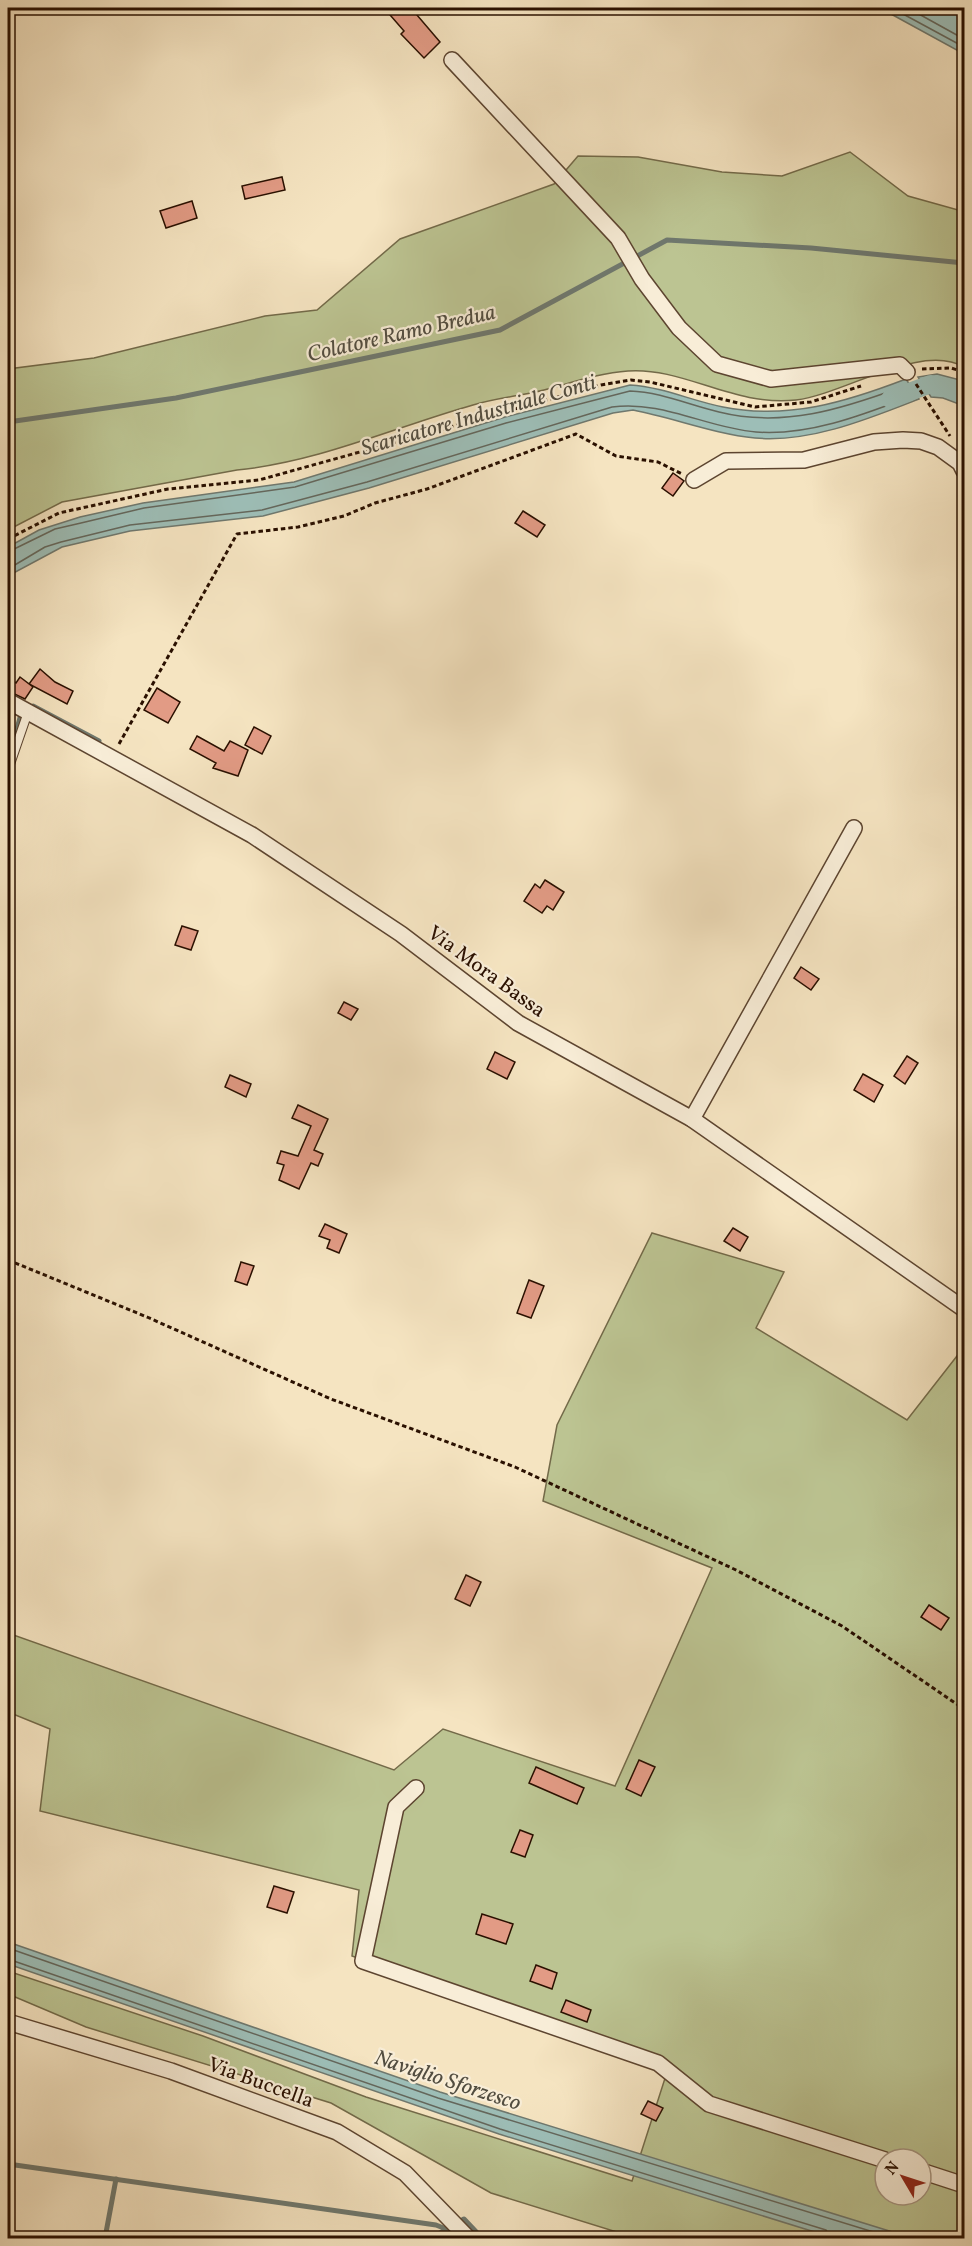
<svg xmlns="http://www.w3.org/2000/svg" width="972" height="2246" font-family="Vollkorn,serif">
  <style>
    .green { fill: #bcc492; stroke: #736a49; stroke-width: 1.5; fill-rule: evenodd }
    .water { fill: #9dbeb7; stroke: #6f786e; stroke-width: 1.5 }
    .lines { fill: none; stroke-linecap: round; stroke-linejoin: round }
    .shore { stroke: #64675c; stroke-width: 1.5 }
    .stream { stroke: #6f786e; stroke-width: 5 }
    .canal { stroke: #9dbeb7; stroke-width: 18 }
    .building { fill: #e29b85; stroke: #2a1000; stroke-width: 1.5 }
    .lane-casing { stroke: #5d4530; stroke-width: 10 }
    .street-casing { stroke: #5d4530; stroke-width: 18 }
    .path { stroke: #2a1000; stroke-width: 3; stroke-dasharray: 4.5 3; stroke-linecap: butt }
    .lane { stroke: #f8edd7; stroke-width: 8 }
    .street { stroke: #f8edd7; stroke-width: 15 }
    .labels { text-anchor: middle; stroke-width: 4.5; stroke-linejoin: round; paint-order: stroke }
    .street-label { font-size: 21px; fill: #2a1000; stroke: #f8edd7 }
    .water-label { font-size: 22px; font-style: italic; fill: #524d40; stroke: #f8edd7 }
  </style>
  <rect width="100%" height="100%" fill="#f5e4c1"/>
  <filter id="stains"><feTurbulence type="fractalNoise" baseFrequency=".00333" numOctaves="4"/><feColorMatrix values="0 0 0 0 .2 0 0 0 0 .09 0 0 0 0 .02 0 0 0 .5 -.17"/></filter>
  <radialGradient id="worn" r=".72"><stop offset=".6" stop-color="#630" stop-opacity="0"/><stop offset="1" stop-color="#630" stop-opacity=".3"/></radialGradient>
  <g class="green">
    <path d="M850,152L908,196L958,210L964,209V367C921,342 845,394 796,400C734,407 684,367 628,371C599,373 571,383 544,390C520,396 496,398 473,405C395,427 319,462 237,470L62,502L8,530V369L94,358L265,316L317,310L400,239L554,184L578,156L638,157L722,172L782,176Z"/>
    <path d="M652,1233L784,1272L756,1328L907,1420L964,1347V2238H636L491,2193L331,2103L86,2027L8,1994V1971L203,2036L366,2097L632,2181L668,2069L352,1956L359,1890L40,1811L50,1729L8,1712V1633L394,1770L443,1729L615,1786L712,1568L543,1501L557,1425ZM885,2159H921V2195H885Z"/>
  </g>
  <g class="water">
    <path d="M880,8H964V54Z"/>
    <path d="M937,374L964,381V406L943,398L931,397L918,377Z"/>
    <path d="M906,379L919,399C868,419 810,443 755,438C714,434 674,418 633,410L613,413L369,488L263,516L130,531L62,547L8,576V547L39,530L80,517L143,503L294,482L505,417L630,385C663,387 692,401 723,407C788,420 846,402 906,379Z"/>
    <path d="M8,1942L440,2092L912,2238H834L499,2134L8,1964Z"/>
  </g>
  <g class="lines">
    <g class="shore">
      <path d="M892,8L964,47"/>
      <path d="M908,8L964,39"/>
      <path d="M964,387L937,380L930,383L935,391L964,399"/>
      <path d="M8,552L55,529L81,523L144,508L295,487L506,423L630,391C661,392 689,405 719,412C783,428 842,409 902,387L908,394L907,398C860,416 807,436 756,432C707,428 662,400 612,407L367,482L262,510L130,525L61,542L45,547L8,569"/>
      <path d="M8,1948L438,2098L893,2238"/>
      <path d="M8,1959L500,2129L826,2230L831,2238"/>
    </g>
    <g class="stream">
      <path d="M8,60H10"/>
      <path d="M8,422L176,398L500,330L667,240L811,248L964,263"/>
      <path d="M28,708L33,706L99,741"/>
      <path d="M13,744L21,714L17,712"/>
      <path d="M8,2164L436,2225L446,2229L455,2238"/>
      <path d="M457,2223L464,2219L482,2238"/>
      <path d="M105,2238L116,2179"/>
      <path d="M432,2238L447,2229"/>
    </g>
    <path class="canal" d="M890,399L931,384L964,394"/>
  </g>
  <g class="building">
    <path d="M384,8H411L440,42L424,58L401,34L404,31Z"/>
    <path d="M282,177L285,190L245,199L242,186Z"/>
    <path d="M192,201L197,218L166,228L160,211Z"/>
    <path d="M673,473L684,481L673,496L662,488Z"/>
    <path d="M523,511L545,525L537,537L515,523Z"/>
    <path d="M40,669L55,682L73,691L67,704L29,684Z"/>
    <path d="M20,677L33,687L25,699L8,691V678L16,683Z"/>
    <path d="M157,688L180,702L168,723L144,710Z"/>
    <path d="M254,727L271,736L262,754L245,745Z"/>
    <path d="M197,736L224,751L230,741L248,750L238,776L213,768L216,763L190,749Z"/>
    <path d="M545,880L564,892L553,910L547,906L542,913L524,901L535,884L540,888Z"/>
    <path d="M182,926L198,931L191,950L175,945Z"/>
    <path d="M801,967L819,979L811,990L794,978Z"/>
    <path d="M344,1002L358,1009L351,1020L338,1013Z"/>
    <path d="M495,1052L515,1062L507,1079L487,1069Z"/>
    <path d="M907,1056L918,1063L905,1084L894,1076Z"/>
    <path d="M863,1074L883,1085L874,1102L854,1090Z"/>
    <path d="M230,1075L251,1084L246,1097L225,1087Z"/>
    <path d="M298,1105L328,1119L314,1150L323,1154L318,1166L311,1163L299,1189L279,1180L284,1165L277,1163L281,1151L298,1156L311,1126L292,1118Z"/>
    <path d="M325,1224L347,1234L339,1253L327,1248L330,1240L319,1236Z"/>
    <path d="M733,1228L748,1237L740,1251L724,1241Z"/>
    <path d="M241,1262L254,1266L247,1285L235,1281Z"/>
    <path d="M529,1280L544,1286L531,1318L517,1313Z"/>
    <path d="M466,1575L481,1582L470,1606L455,1599Z"/>
    <path d="M929,1605L949,1618L941,1630L921,1617Z"/>
    <path d="M639,1760L655,1767L641,1796L626,1789Z"/>
    <path d="M536,1767L584,1788L577,1804L529,1783Z"/>
    <path d="M520,1830L533,1835L525,1857L511,1852Z"/>
    <path d="M274,1886L294,1892L287,1913L267,1907Z"/>
    <path d="M482,1914L513,1924L506,1944L476,1934Z"/>
    <path d="M536,1965L557,1973L552,1989L530,1981Z"/>
    <path d="M566,2000L591,2010L587,2022L561,2012Z"/>
    <path d="M648,2101L663,2108L656,2121L641,2114Z"/>
  </g>
  <g class="lines">
    <g class="lane-casing">
      <path id="lane" d="M8,770L28,712"/>
    </g>
    <g class="street-casing">
      <g id="street">
        <path d="M452,60L618,238L642,279L679,328L717,364L771,379L900,365L907,372"/>
        <path d="M694,480L726,461L804,460L874,442L903,440L921,441L938,447L960,463L964,471"/>
        <path d="M8,701L252,835L401,934L518,1023L692,1119L964,1309"/>
        <path d="M692,1119L854,828"/>
        <path d="M416,1788L396,1807L363,1961L658,2063L709,2104L885,2160"/>
        <path d="M8,2022L171,2071L337,2132L405,2173L468,2238"/>
        <path d="M921,2171L964,2185"/>
      </g>
    </g>
    <g class="path">
      <path d="M922,369L951,368L964,372"/>
      <path d="M916,384L950,436"/>
      <path d="M8,539L59,513L168,489L259,480L601,385L631,380L650,382L755,407L811,402L861,386"/>
      <path d="M119,744L237,534L298,527L344,516L375,503L427,489L576,434L616,456L658,462L682,474"/>
      <path d="M8,1260L147,1317L331,1399L515,1467L736,1570L842,1626L964,1709"/>
    </g>
    <use href="#lane" class="lane"/>
    <use href="#street" class="street"/>
  </g>
  <g class="labels">
    <g class="street-label">
      <text transform="translate(487 971) rotate(36)" y="7">Via Mora Bassa</text>
      <text transform="translate(261 2082) rotate(20)" y="7">Via Buccella</text>
    </g>
    <g class="water-label">
      <text transform="translate(401 332) rotate(-13)" y="8">Colatore Ramo Bredua</text>
      <text transform="translate(478 414) rotate(-16)" y="8">Scaricatore Industriale Conti</text>
      <text transform="translate(448 2079) rotate(18)" y="8">Naviglio Sforzesco</text>
    </g>
  </g>
  <rect width="972" height="2246" fill="none" stroke="#f5e4c1" stroke-width="30"/>
  <rect x="9" y="9" width="954" height="2228" fill="none" stroke="#2a1000" stroke-width="3"/>
  <rect x="15" y="15" width="942" height="2216" fill="none" stroke="#2a1000" stroke-width="1.5"/>
  <g transform="translate(903 2177) rotate(309)"><circle r="28" fill="#f8edd7" stroke="#a69581" stroke-width="1.5"/>
  <path d="M0-4.5L10 22L0 15L-10 22Z" fill="#8f2418"/>
  <text y="-9" font-size="16" font-weight="bold" text-anchor="middle" fill="#2a1000">N</text>
  </g>
  <rect width="100%" height="100%" filter="url(#stains)"/>
  <rect width="100%" height="100%" fill="url(#worn)"/>
</svg>
